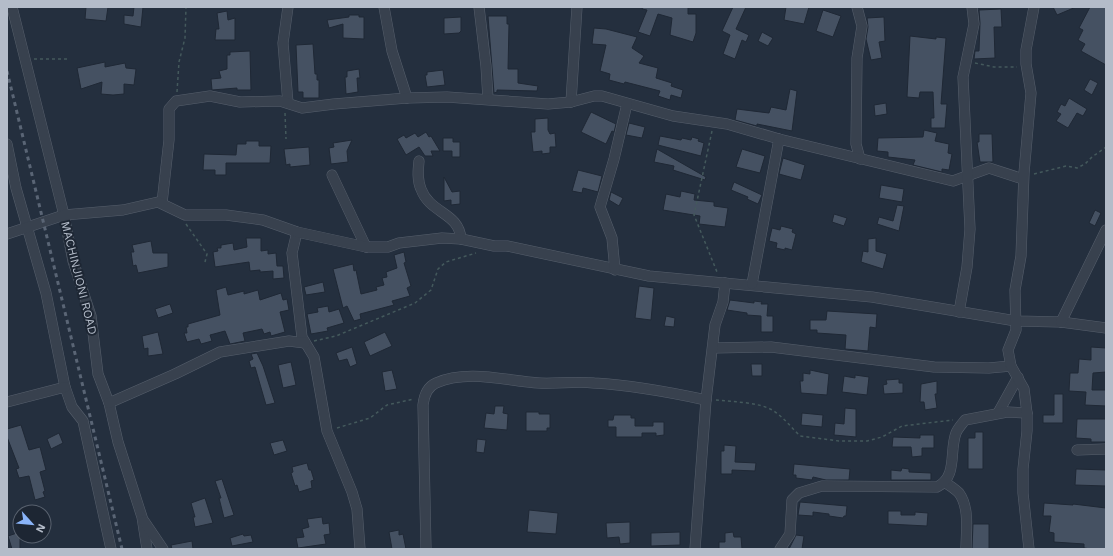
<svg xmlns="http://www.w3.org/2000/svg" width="1113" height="556" font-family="'Work Sans',sans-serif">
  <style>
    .building { fill: #455162; stroke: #1f2835 }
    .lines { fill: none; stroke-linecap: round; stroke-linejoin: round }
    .street-casing { stroke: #565f6c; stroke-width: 11 }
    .path { stroke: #44595c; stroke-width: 1.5; stroke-dasharray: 3 3; stroke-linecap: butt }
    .street { stroke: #38414e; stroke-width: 10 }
    .rail { stroke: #5a6575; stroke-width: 3; stroke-dasharray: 4 4; stroke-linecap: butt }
    .labels { text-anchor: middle; stroke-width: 4; stroke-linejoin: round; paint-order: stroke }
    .street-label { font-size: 12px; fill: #b4bcc9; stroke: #1d2633 }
  </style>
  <rect width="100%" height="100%" fill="#242f3e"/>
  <g class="building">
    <path d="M86,7H108L106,21L85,19Z"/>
    <path d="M134,7H143L141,27L124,24V15L133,16Z"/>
    <path d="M643,7H688V14H696V33L693,42L670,35L672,18L658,14L650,36L638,32L647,10L642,9Z"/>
    <path d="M733,7H746L736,29L749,35L746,42L742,40L735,59L723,54L730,35L722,31Z"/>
    <path d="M786,7H809L804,24L784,20Z"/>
    <path d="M1053,7H1076L1057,15Z"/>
    <path d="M1090,7H1106V65L1081,51L1085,44L1078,40L1083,30L1079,28Z"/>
    <path d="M1001,9L1002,27H994L995,58L974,59L975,51H979L980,23L979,10Z"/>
    <path d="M823,10L841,16L833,37L816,31Z"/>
    <path d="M227,11L228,20L235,18V40H215L216,29H219L217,13Z"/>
    <path d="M349,15H359V17H364V39L343,38V24L329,28L327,20L349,17Z"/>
    <path d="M488,16H507V24H509L508,69H518V83L538,86L537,91L497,90V92L494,93Z"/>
    <path d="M461,17V31L459,33L444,34V18Z"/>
    <path d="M884,17L885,41L879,42L882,58L871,60L866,39L868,27L867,18Z"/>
    <path d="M594,28L606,29L637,37L632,48L644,56L639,63L658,68L656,78L672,83L671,86L683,90L681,98L671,95L670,100L658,96L660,91L625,82L624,84L609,80L610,74L600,71L606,45L592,44Z"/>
    <path d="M762,32L773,38L768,46L758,41Z"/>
    <path d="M910,36L936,39V37L946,38L941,104H947L945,128H931V118H934L933,92H920L919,98L907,97Z"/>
    <path d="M313,44L315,74H317V80H319V98H303V92H298L296,45Z"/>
    <path d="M250,51L251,90H237V88L212,90L211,79L221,78L219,71L227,69V55H230V52Z"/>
    <path d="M105,62V67L125,63L126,68L136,69L134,85L124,84V94L113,95L101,94L102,82L81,89L77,68Z"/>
    <path d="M359,69L360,78H357L358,92L346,94L345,77H347V71Z"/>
    <path d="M443,70L445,85L427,87L425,75H427V72Z"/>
    <path d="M1090,79L1098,83L1092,95L1084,90Z"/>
    <path d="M790,89L797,91L792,131L757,124V126L735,120L737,109L769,113L771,107L786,110Z"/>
    <path d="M1069,98L1087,109L1083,116L1077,113L1068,128L1056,121L1061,114L1057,112L1061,104L1065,106Z"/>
    <path d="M886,103L887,114L875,116L874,105Z"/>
    <path d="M591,112L616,124L614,132L612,131L606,144L581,132Z"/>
    <path d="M548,118V130L550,134L555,133L556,147H550V153L542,154V151L533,152L531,132H535V119Z"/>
    <path d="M629,123L645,127L642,138L626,135Z"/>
    <path d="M924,130L937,133L935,141L949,144L948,153L952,154L949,170L942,169V172L913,165L915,160L888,157V152L877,151L878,138L923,137Z"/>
    <path d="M426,132L429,137L431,136L440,151H431L433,156H425L419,147L406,155L397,139L404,135L406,138L415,133L418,137Z"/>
    <path d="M979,134H992L993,162H980L977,142H979Z"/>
    <path d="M660,136L681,140L682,138L691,140L692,137L699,139L698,141L704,143L701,156L658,145Z"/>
    <path d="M443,138H453V142H460V157H452V151H443Z"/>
    <path d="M352,140L347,151L348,162L331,164L329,148L334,147L333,143Z"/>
    <path d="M246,141H259V146H271L270,163H226V175H215V170H203L204,154L236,155L237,144H246Z"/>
    <path d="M309,147L310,165L290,167V164L286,165L284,149Z"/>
    <path d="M657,149L706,177L705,180L673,170L674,166L654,162Z"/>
    <path d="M742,149L765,156L760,173L736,167Z"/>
    <path d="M783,158L805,165L801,180L779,174Z"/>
    <path d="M578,170L602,176L598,192L583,188L582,193L572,191Z"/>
    <path d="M444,177L452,192L460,191V204L451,205V200L444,201Z"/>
    <path d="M734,182L762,195L758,204L747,199L748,197L731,190Z"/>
    <path d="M881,185L904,189L902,202L879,198Z"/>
    <path d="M681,191L695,194L694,200L714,202V206L728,208L725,227L699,224L700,216L663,210L666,194L680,197Z"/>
    <path d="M611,192L623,198L619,206L609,200Z"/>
    <path d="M897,205L904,206L899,231L877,224L879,217L893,221Z"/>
    <path d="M1095,210L1101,213L1095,226L1089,223Z"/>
    <path d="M834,214L847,218L844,226L832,222Z"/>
    <path d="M781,226L793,229L792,232L796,234L792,250L785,248V250L776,248L777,243L769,241L772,228L780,230Z"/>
    <path d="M246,238H261V251L268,250V254L276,253L277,266H283L284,278L273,279V271L260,272V270L250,271L249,262L215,267L213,252L218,251L217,248H221V245L233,243L234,250L247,247Z"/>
    <path d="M876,238V251L887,254L883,269L861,262L863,251L868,252V239Z"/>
    <path d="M151,241L153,253H168V267L138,273L136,265L133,266L131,252H134L132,245Z"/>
    <path d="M404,252L406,262L404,263L411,286L407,288L410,296L392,301L394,305L360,314L361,319L354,321L347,306L343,308L333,269L353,264L354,271L356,270L361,294L377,290L376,287L384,285L382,278L387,277L386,272L397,268L394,255Z"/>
    <path d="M323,282L325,292L306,295L304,287Z"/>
    <path d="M639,286L654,288L651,320L635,318Z"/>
    <path d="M226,287L228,295L244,291V294L258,290L260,300L281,293L283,300L287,299L289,310L280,312L285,332L271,336L270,332L264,334L262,329L243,333L245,341L230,344L225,331L210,335L212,341L201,344L199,339L187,342L184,333H187L186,327H188V324L220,315L216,290Z"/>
    <path d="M730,300L754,303V301L762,302L761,304H768L767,316H773V332H761V316L747,315V313L727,310Z"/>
    <path d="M170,304L173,313L158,318L155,309Z"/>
    <path d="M328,306L329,312L339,309L344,323L327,328L328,331L311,334L307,314L318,312L317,308Z"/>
    <path d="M827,311L877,314L876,328L870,327L868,351L845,349L846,335L817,333V330H810V320H826Z"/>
    <path d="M666,316L675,318L674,327L664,326Z"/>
    <path d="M158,332L163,354L148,356V348L144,349L142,336Z"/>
    <path d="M385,332L392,346L370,356L364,342Z"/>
    <path d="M352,347L357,364L350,367L347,359L339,361L336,353Z"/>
    <path d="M1091,347L1106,348V372L1093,373L1092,390H1106V406L1085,405L1086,392L1069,391L1070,373H1078L1079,359L1091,360Z"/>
    <path d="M257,353L263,366L275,403L266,405L255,367L251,368L249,361L253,359L251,354Z"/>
    <path d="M291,362L296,385L283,388L278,365Z"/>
    <path d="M751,364H762V376H752Z"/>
    <path d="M392,370L397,389L385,391L382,372Z"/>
    <path d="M810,370L829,374L827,395L801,393L800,381H803V373L810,374Z"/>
    <path d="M855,375L869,377L867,395L842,392L844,376L855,378Z"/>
    <path d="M899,379V383H903V393L884,394L883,385L887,384L886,380Z"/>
    <path d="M937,381V394H935L937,408L925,410L924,402H920L921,384Z"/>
    <path d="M1054,394H1063V423H1043V415H1054Z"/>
    <path d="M495,406H504L503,413L508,414L507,430L484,428L486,413L494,414Z"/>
    <path d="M845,408L856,409V437L834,435L835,423L844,424Z"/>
    <path d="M526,412H539V414H550V428H547V431H526Z"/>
    <path d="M802,413L823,415L822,427L801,425Z"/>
    <path d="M614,415H631V418H635V426H653V422H664V435L656,436V433H642V437H616V427H608V420H613Z"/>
    <path d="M1077,419H1106V442H1091V439L1076,438Z"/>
    <path d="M21,425L29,450L40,447L46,470L40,472L45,491L43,492L45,497L35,500L29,476L19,478L16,469L19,468L7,437V429Z"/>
    <path d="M975,432H983V469H968V438H975Z"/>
    <path d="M59,433L63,443L51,449L47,439Z"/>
    <path d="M920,435H934V448H922V456L912,457L911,447H892L893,437L920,438Z"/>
    <path d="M477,439L486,440L484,453L476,452Z"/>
    <path d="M283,440L287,451L274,455L270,443Z"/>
    <path d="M724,445L736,446L735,462L756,463L755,471L732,470V474H721V451H724Z"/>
    <path d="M307,463L309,470H311L314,480L311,481L312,488L299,492L297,485L295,486L291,473L293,472L292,467Z"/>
    <path d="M794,464L850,469L849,480H826L813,477L812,480L796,478V475H793Z"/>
    <path d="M902,468L909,469V472L931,473V480H891V470L901,471Z"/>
    <path d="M1076,469L1106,470V486L1075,485Z"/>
    <path d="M222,479L234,515L224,518L219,498H221L215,481Z"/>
    <path d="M205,498L213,523L195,527L193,517H195L191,503Z"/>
    <path d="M800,502L847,506L846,516H844L843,518L829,516V514L813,512V516L798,515Z"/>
    <path d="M1044,503L1073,505V504L1106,508V549H1091L1084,548V544L1054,542V533L1049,532L1051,516H1043Z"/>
    <path d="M529,510L558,513L556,534L527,532Z"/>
    <path d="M888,511H901V515H915V512L928,513L927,526L888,524Z"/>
    <path d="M322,517L323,524L329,523L330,534L324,535L326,544L298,548L296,538L304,537L302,529L309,527L307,519Z"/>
    <path d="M630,522V543L620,544L619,537L607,538L606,523Z"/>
    <path d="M973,524H989V549H972Z"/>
    <path d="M399,530V535L403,534L406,549H392L389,532Z"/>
    <path d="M20,532V549H12L8,536Z"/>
    <path d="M680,532V545L651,546V533Z"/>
    <path d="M733,532L734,537H741L742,549H719V542H725V533Z"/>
    <path d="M243,534L244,536L251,535L253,542L232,546L230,538Z"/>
    <path d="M796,535L804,536L802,549H789Z"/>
    <path d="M192,541L193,549H172L171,545Z"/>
  </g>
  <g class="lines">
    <g class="street-casing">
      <g id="street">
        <path d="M12,7L64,215L73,261L91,316L98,374L109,403L118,442L142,517L147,549"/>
        <path d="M384,7L392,51L407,98"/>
        <path d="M479,7L486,66L488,99"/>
        <path d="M857,7L862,26L857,58L856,144L860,159"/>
        <path d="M571,102L577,7"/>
        <path d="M288,103L283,43L288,7"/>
        <path d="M7,144L16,188L46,293L65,387L72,407L83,421L111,549"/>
        <path d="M419,161C418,170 417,180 421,189C430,214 459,212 461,239"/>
        <path d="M332,175L366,247"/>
        <path d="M162,203L169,140V109L176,101L210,96L240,102L280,101L302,108L334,104L407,98L447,97L548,104L571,102L594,96H602L673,116L727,124L779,139L953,181L989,168L1023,179"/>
        <path d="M297,232L292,253L302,337L314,357L327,431L352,492L357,509L360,549"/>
        <path d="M7,234L64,215L123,210L158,202L185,215H226L263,220L297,232L366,247H388L399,243L442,238L461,239L494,246H507L649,276L872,297L1016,321L1061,322L1106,328"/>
        <path d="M615,270L612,238L600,207L614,159L627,104"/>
        <path d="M752,284L779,139"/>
        <path d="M959,312L967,267L970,229L963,77L974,24L972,7"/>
        <path d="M1061,322L1106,230"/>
        <path d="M713,348L771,347L934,367L989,368L1011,366"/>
        <path d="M7,402L65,387"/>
        <path d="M109,403L175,374L220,352L289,341L305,343"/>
        <path d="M998,413L1018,377"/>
        <path d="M1077,450L1106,449"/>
        <path d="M944,482C949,485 955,489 959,493C970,508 966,532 966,549"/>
        <path d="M144,521L163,549"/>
        <path d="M426,549L423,405C424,396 427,387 436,383C468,369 507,381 539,383C557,384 576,381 594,383C631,385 669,392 706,400"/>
        <path d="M695,549L706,400L715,325L723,302L725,283"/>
        <path d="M780,549L790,534L792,500L799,493L822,486L937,487C958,477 949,451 956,433C958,428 962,424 965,420L1007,412L1027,413"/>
        <path d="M1029,549L1023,493V469L1027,431V413L1024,389L1011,366L1008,350L1016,330L1015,290L1021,256L1024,173L1031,93L1026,64V50L1034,7"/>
      </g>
    </g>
    <g class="path">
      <path d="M34,59H69"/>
      <path d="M975,63L994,67H1017"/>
      <path d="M177,92L179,62L185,38L186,7"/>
      <path d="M285,113L286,139"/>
      <path d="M712,131L694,215L717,272"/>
      <path d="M1034,174L1066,166L1077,168L1085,164L1092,157L1106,147"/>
      <path d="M186,224L207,254L205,262"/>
      <path d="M314,341L336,336L415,303L431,290L438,269L446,262L476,253"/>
      <path d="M716,400C733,402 760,402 774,411C784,418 791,427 800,436L839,441H867L882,437L902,426L953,420"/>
      <path d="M337,428L370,418L387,405L414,399"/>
    </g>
    <use href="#street" class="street"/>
    <path class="rail" d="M7,71L122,549"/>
  </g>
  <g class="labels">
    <g class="street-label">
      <text transform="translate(79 278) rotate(76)" y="4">MACHINJIONI ROAD</text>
    </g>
  </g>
  <rect width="1113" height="556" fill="none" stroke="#b4bcc9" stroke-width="16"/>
  <g transform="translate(32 524) rotate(117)"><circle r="19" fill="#1d2633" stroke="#59626f"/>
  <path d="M0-3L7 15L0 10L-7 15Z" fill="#8ab4f8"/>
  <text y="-6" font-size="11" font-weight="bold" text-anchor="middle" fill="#b4bcc9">N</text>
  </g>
</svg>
